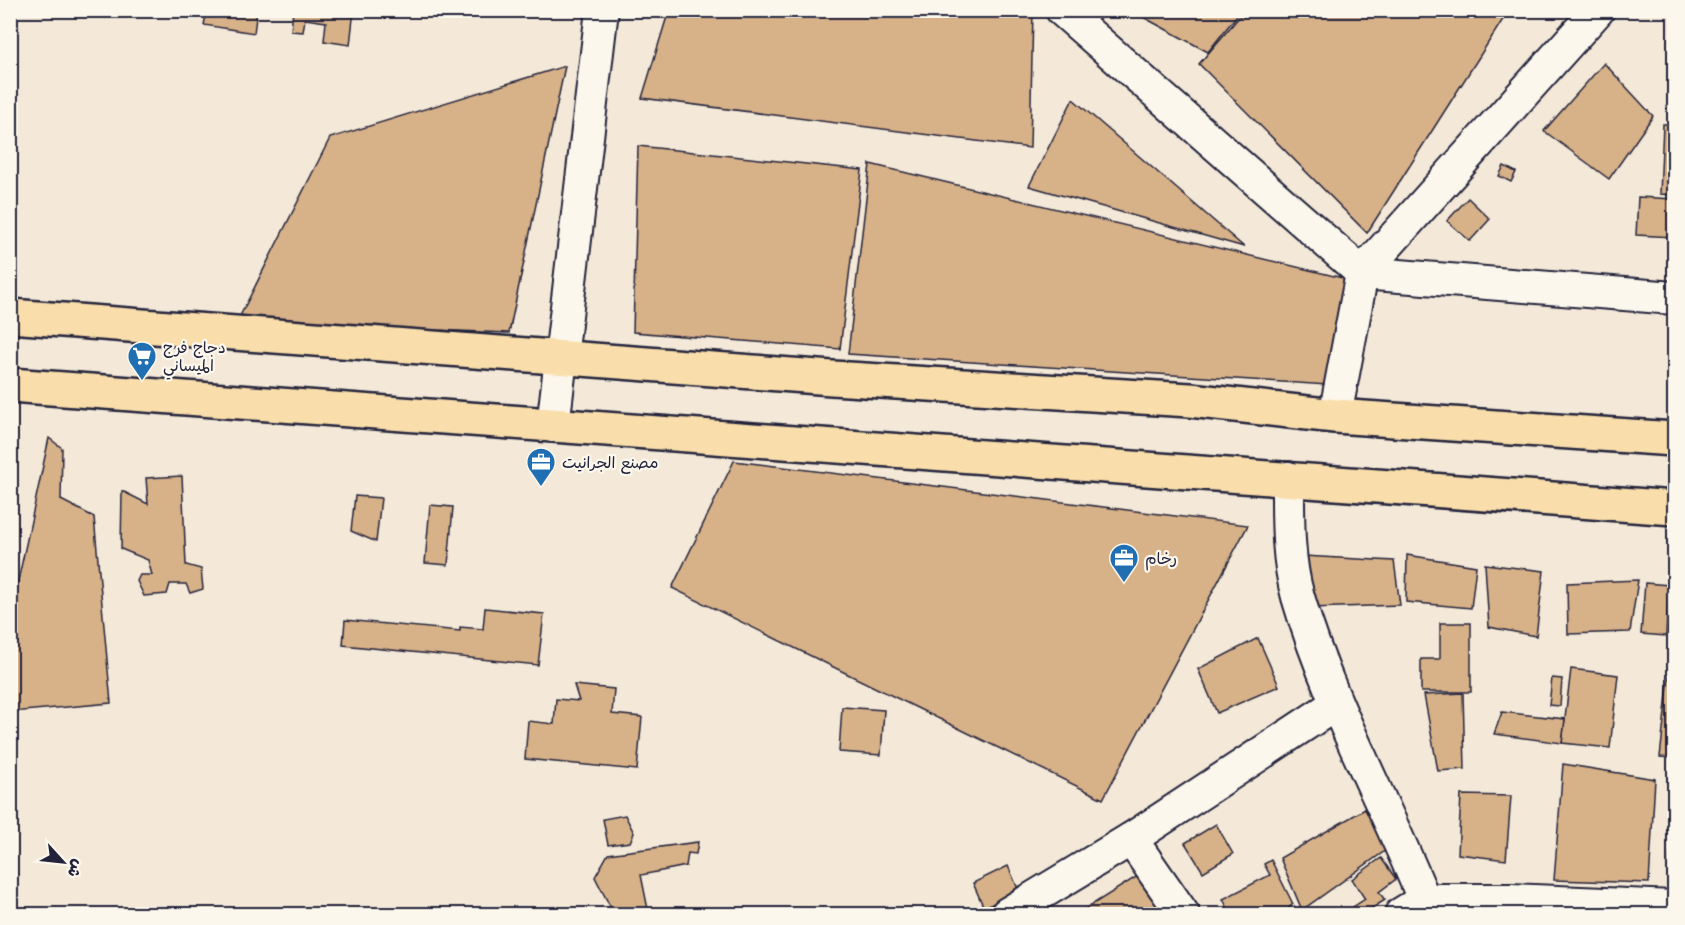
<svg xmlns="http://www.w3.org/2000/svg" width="1685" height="925" font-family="'Playpen Sans','Playpen Sans Arabic',sans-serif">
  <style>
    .building { fill: #d7b188; stroke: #22223b; stroke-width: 1.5 }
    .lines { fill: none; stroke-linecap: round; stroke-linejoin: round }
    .minor-casing { stroke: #22223b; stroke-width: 36 }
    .major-casing { stroke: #22223b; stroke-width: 38 }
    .minor { stroke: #fbf7ec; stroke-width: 32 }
    .major { stroke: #f9deab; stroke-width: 33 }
    .labels { text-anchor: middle; stroke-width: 4.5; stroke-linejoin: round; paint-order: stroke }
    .poi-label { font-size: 16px; fill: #22223b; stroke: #fbf7ec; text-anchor: start }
  </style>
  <rect width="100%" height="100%" fill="#f4e9d8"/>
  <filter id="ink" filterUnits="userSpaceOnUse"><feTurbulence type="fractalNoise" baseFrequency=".0167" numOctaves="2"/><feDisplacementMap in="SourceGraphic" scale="12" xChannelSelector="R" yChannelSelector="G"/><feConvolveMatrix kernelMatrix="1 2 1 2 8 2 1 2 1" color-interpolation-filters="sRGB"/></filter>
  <g filter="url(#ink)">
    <g class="building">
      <path d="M207,10H257L254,33L204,25Z"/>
      <path d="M293,10H354L350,45L324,41L326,22L305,19L303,32L291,31Z"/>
      <path d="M669,10H1033L1030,148L642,98Z"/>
      <path d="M1130,10H1241L1208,52Z"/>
      <path d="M1245,10H1509L1367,233L1199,64Z"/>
      <path d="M1604,63L1653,116L1609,179L1544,131Z"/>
      <path d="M565,66L509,333L237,322L330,138Z"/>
      <path d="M1073,99L1244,247L1029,186Z"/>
      <path d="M1663,124H1674V195L1660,194Z"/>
      <path d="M638,146L862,170L840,349L633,332Z"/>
      <path d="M870,164L1359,282L1328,385L848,354Z"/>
      <path d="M1504,166L1516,172L1511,182L1499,176Z"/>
      <path d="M1638,197L1674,199V237L1636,235Z"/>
      <path d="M1468,198L1490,219L1470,241L1447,221Z"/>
      <path d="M49,438L62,448L61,500L94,517L111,703L12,712L10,618Z"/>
      <path d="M734,461L1248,525L1103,799L672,588Z"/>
      <path d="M182,476L186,565L201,569L203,589L190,593L186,584H170L167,594L144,596L137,581L140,575H152L148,560L121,549L122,491L148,504L146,478Z"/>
      <path d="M355,496L381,498L376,542L351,531Z"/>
      <path d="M430,505L453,507L448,565L425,563Z"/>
      <path d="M1407,555L1476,566L1471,608L1406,602Z"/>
      <path d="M1303,556L1394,561L1400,605L1310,608Z"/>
      <path d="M1485,564L1544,571L1536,636L1489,627Z"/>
      <path d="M1638,580L1630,632L1568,634L1567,583Z"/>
      <path d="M1645,583L1669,585L1666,636L1641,634Z"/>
      <path d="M485,608L544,614L538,665L343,645L345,620L460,631V627L483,629Z"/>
      <path d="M1440,623H1471V692H1421V659H1440Z"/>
      <path d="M1258,638L1279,686L1217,713L1198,669Z"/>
      <path d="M1672,649H1674V758L1660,757Z"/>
      <path d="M1571,669L1618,675L1610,748L1562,743Z"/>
      <path d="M1552,678L1562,679L1560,706L1549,705Z"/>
      <path d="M574,685L614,689L612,714L642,717L637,770L525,759L528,721L554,724L556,699L579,701Z"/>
      <path d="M1463,693L1465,769L1438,771L1424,695Z"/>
      <path d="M842,707L884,710L881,755L839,752Z"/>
      <path d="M1502,712L1565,719L1562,743L1494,734Z"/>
      <path d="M1563,764L1655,779L1649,883L1554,880Z"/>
      <path d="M1461,795L1511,796L1506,860L1458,854Z"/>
      <path d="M1365,809L1389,848L1302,910L1280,858Z"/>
      <path d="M625,815L634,833L630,842L608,845L603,819Z"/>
      <path d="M1216,824L1233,854L1203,872L1185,843Z"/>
      <path d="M1672,835H1674V901L1667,900Z"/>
      <path d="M698,842L696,854L688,853L686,866L641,875L649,914H614L595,877L608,854Z"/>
      <path d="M1381,858L1396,879L1379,892L1385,900L1363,914H1358L1353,907L1365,899L1352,879Z"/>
      <path d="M1271,860L1293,904L1282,914H1231L1223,899L1270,875L1264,864Z"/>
      <path d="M1008,866L1019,891L984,908L973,883Z"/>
      <path d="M1144,872L1163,911L1159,914H1077Z"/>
      <path d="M898,909L899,914H872V911Z"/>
    </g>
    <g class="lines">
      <g class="minor-casing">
        <g id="minor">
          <path d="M1062,10L1362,273L1674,298"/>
          <path d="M1335,416L1362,273L1598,10"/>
          <path d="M553,426L602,10"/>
          <path d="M1288,478C1288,518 1287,558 1298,597C1330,707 1388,808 1430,914"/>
          <path d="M1131,839L1183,914"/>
          <path d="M1007,914L1131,839L1336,704"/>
          <path d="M1401,914L1424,900H1511L1674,907"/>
        </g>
      </g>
      <g class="major-casing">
        <g id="major">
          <path d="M10,316L832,378L1190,400L1335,416L1674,439"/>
          <path d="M10,385C565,427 1120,464 1674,508"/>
        </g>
      </g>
      <use href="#minor" class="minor"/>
      <use href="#major" class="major"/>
    </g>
  </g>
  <defs>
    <g id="supermarket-pin" transform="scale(1.5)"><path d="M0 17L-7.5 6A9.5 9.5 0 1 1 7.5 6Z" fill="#1f6fb2" stroke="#fbf7ec"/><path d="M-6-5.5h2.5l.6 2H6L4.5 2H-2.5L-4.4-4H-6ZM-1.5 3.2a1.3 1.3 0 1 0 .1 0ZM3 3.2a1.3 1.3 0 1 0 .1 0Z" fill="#fff"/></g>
    <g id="office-pin" transform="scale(1.5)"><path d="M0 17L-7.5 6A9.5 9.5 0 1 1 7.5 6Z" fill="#1f6fb2" stroke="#fbf7ec"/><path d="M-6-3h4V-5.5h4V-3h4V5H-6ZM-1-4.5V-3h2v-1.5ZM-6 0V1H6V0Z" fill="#fff"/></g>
  </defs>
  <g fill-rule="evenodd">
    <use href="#supermarket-pin" x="142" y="356"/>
    <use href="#office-pin" x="541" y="462"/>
    <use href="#office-pin" x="1124" y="558"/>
  </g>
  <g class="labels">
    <g class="poi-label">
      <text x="163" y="353">دجاج فرج<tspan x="163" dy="18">الميساني</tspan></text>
      <text x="562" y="468">مصنع الجرانيت</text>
      <text x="1145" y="564">رخام</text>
    </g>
  </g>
  <rect width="1685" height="925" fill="none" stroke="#fbf7ec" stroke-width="36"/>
  <rect x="18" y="18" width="1649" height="889" fill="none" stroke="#22223b" stroke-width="2" filter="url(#ink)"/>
  <g transform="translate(63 862) rotate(117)" stroke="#fbf7ec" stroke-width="4.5" paint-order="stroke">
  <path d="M0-4.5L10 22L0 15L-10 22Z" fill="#22223b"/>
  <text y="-9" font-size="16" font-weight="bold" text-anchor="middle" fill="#22223b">ش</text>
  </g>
</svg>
